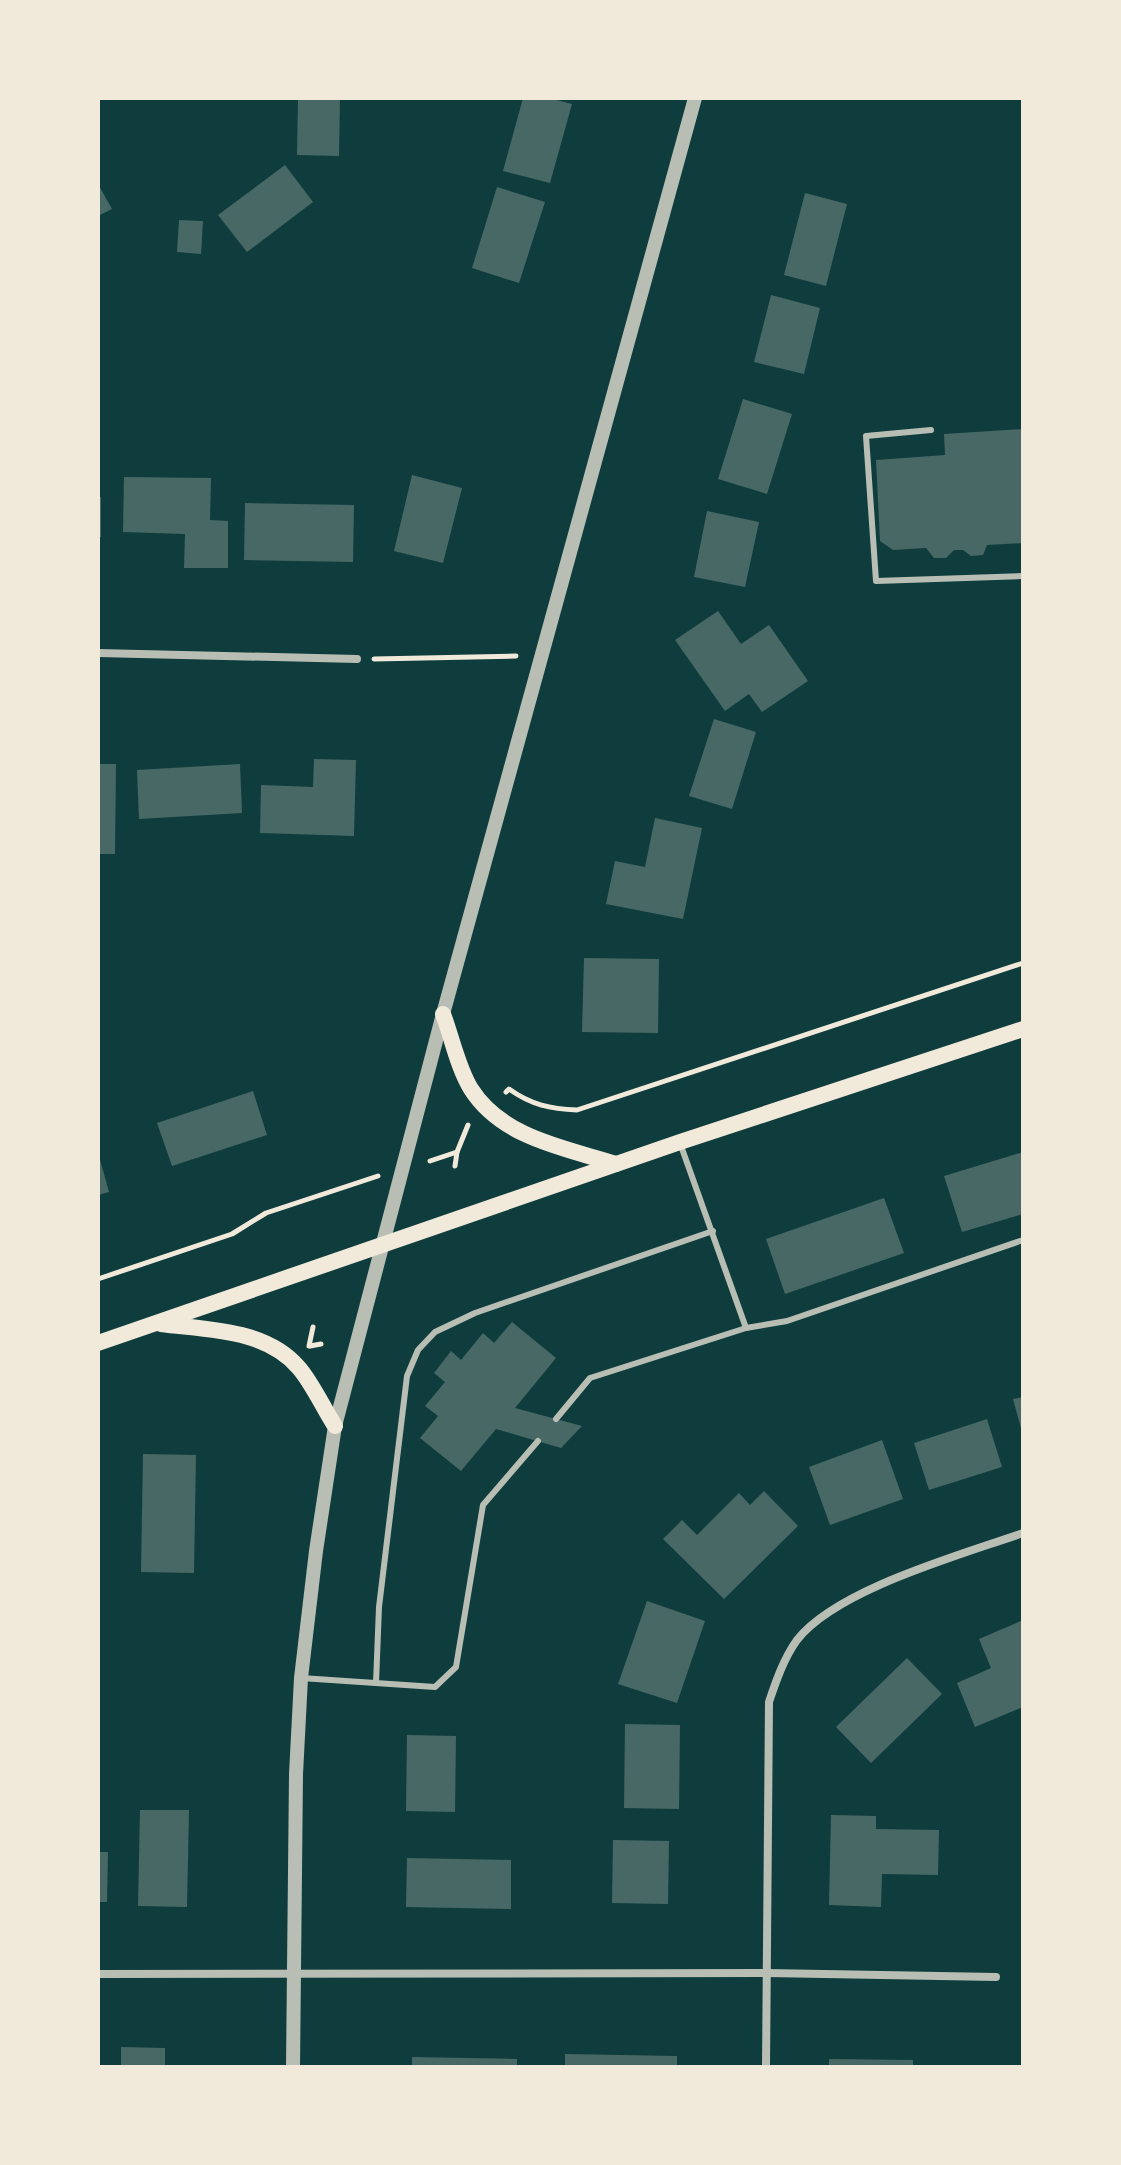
<svg xmlns="http://www.w3.org/2000/svg" width="1121" height="2165" font-family="'Source Serif 4',serif">
  <style>
    .building { fill: #486865 }
    .lines { fill: none; stroke-linecap: round; stroke-linejoin: round }
    .path { stroke: #f1e9da; stroke-width: 5 }
    .service { stroke: #b8beb3; stroke-width: 6 }
    .minor { stroke: #b8beb3; stroke-width: 8 }
    .tertiary { stroke: #b8beb3; stroke-width: 14 }
    .secondary { stroke: #f1e9da; stroke-width: 16 }
  </style>
  <rect width="100%" height="100%" fill="#0f3d3e"/>
  <g class="building">
    <path d="M298,98H340L339,156L297,155Z"/>
    <path d="M523,98H549L572,104L550,183L503,171Z"/>
    <path d="M285,165L313,202L247,252L218,215Z"/>
    <path d="M98,184L112,209L98,216Z"/>
    <path d="M497,187L545,202L519,283L472,268Z"/>
    <path d="M805,193L847,204L826,286L784,275Z"/>
    <path d="M179,220L203,221L201,254L177,252Z"/>
    <path d="M771,295L820,308L804,374L754,362Z"/>
    <path d="M743,399L792,414L767,494L718,479Z"/>
    <path d="M1023,429V543L987,545L983,555L971,556L963,550H954L946,558H934L926,548L893,550L880,541L876,460L945,455L944,434Z"/>
    <path d="M412,475L462,488L443,563L394,551Z"/>
    <path d="M124,477L211,478L210,520L228,521V568H184L185,534L123,532Z"/>
    <rect x="98" y="497" width="3" height="40"/>
    <path d="M245,503L354,505L353,562L244,560Z"/>
    <path d="M707,511L759,522L745,587L694,577Z"/>
    <path d="M718,611L741,644L769,625L808,681L762,712L749,694L725,711L675,640Z"/>
    <path d="M714,719L756,732L732,809L689,796Z"/>
    <path d="M314,759L356,760L354,836L260,833L261,785L313,787Z"/>
    <path d="M98,764H116L115,854H98Z"/>
    <path d="M240,764L242,813L139,819L137,770Z"/>
    <path d="M655,818L702,828L683,919L606,904L615,861L645,867Z"/>
    <path d="M584,958L659,959L658,1033L582,1032Z"/>
    <path d="M253,1091L267,1135L172,1166L157,1123Z"/>
    <path d="M1023,1152V1214L962,1232L944,1176Z"/>
    <path d="M99,1156L109,1192L98,1195V1157Z"/>
    <path d="M884,1198L904,1253L785,1294L766,1239Z"/>
    <path d="M512,1322L556,1358L515,1408L582,1426L561,1448L496,1429L461,1471L420,1438L438,1416L425,1406L445,1382L434,1373L451,1351L461,1360L483,1333L494,1343Z"/>
    <path d="M1023,1397V1432H1022L1013,1399Z"/>
    <path d="M987,1419L1002,1467L929,1490L914,1443Z"/>
    <path d="M882,1440L903,1499L830,1525L809,1467Z"/>
    <path d="M143,1454L196,1455L194,1573L141,1572Z"/>
    <path d="M764,1491L798,1526L724,1599L663,1539L682,1520L697,1535L739,1493L750,1505Z"/>
    <path d="M647,1601L705,1621L677,1703L618,1684Z"/>
    <path d="M1023,1620V1707L975,1727L957,1683L991,1668L979,1639Z"/>
    <path d="M907,1658L942,1694L871,1763L836,1727Z"/>
    <path d="M625,1724L680,1725L679,1809L624,1808Z"/>
    <path d="M407,1735L456,1736L455,1812L406,1811Z"/>
    <path d="M140,1810H189L187,1907L138,1906Z"/>
    <path d="M831,1815L876,1816V1829L939,1830L938,1875L882,1874L881,1907L829,1905Z"/>
    <path d="M613,1840L669,1841L668,1904L612,1903Z"/>
    <path d="M98,1852H108L107,1902H98Z"/>
    <path d="M407,1858L511,1860V1909L406,1907Z"/>
    <path d="M121,2047L165,2048V2067H121Z"/>
    <path d="M565,2054L677,2056V2067H565Z"/>
    <path d="M412,2057L517,2059V2067H412Z"/>
    <path d="M829,2059L913,2060V2067H829Z"/>
  </g>
  <g class="lines">
    <g class="path">
      <path d="M374,659L516,656"/>
      <path d="M506,1092L509,1089C531,1105 551,1109 577,1110L1023,963"/>
      <path d="M430,1161L457,1152L468,1125"/>
      <path d="M455,1166L457,1152"/>
      <path d="M98,1279L232,1234L266,1213L378,1176"/>
      <path d="M309,1346L313,1327"/>
      <path d="M310,1346L321,1344"/>
    </g>
    <g class="service">
      <path d="M931,430L866,436L876,581L1023,576"/>
      <path d="M680,1143L746,1328"/>
      <path d="M556,1419L590,1378L746,1328L787,1321L1023,1240"/>
      <path d="M301,1678L435,1687L456,1667L483,1505L538,1441"/>
      <path d="M376,1683L379,1607L407,1376L418,1350L435,1332L475,1313L713,1231"/>
    </g>
    <g class="minor">
      <path d="M98,653L357,659"/>
      <path d="M98,1974L767,1973L996,1977"/>
      <path d="M766,2067L769,1702C776,1681 784,1658 797,1640C837,1589 961,1555 1023,1533"/>
    </g>
    <path class="tertiary" d="M293,2067L296,1774L301,1678L316,1551L335,1426L443,1014L695,98"/>
    <g class="secondary">
      <path d="M443,1014C452,1038 458,1068 471,1089C502,1138 565,1148 616,1164"/>
      <path d="M161,1324C208,1330 266,1329 299,1368C312,1383 324,1409 335,1426"/>
      <path d="M98,1343L680,1142L1023,1029"/>
    </g>
  </g>
  <rect width="1121" height="2165" fill="none" stroke="#f1e9da" stroke-width="200"/>
</svg>
